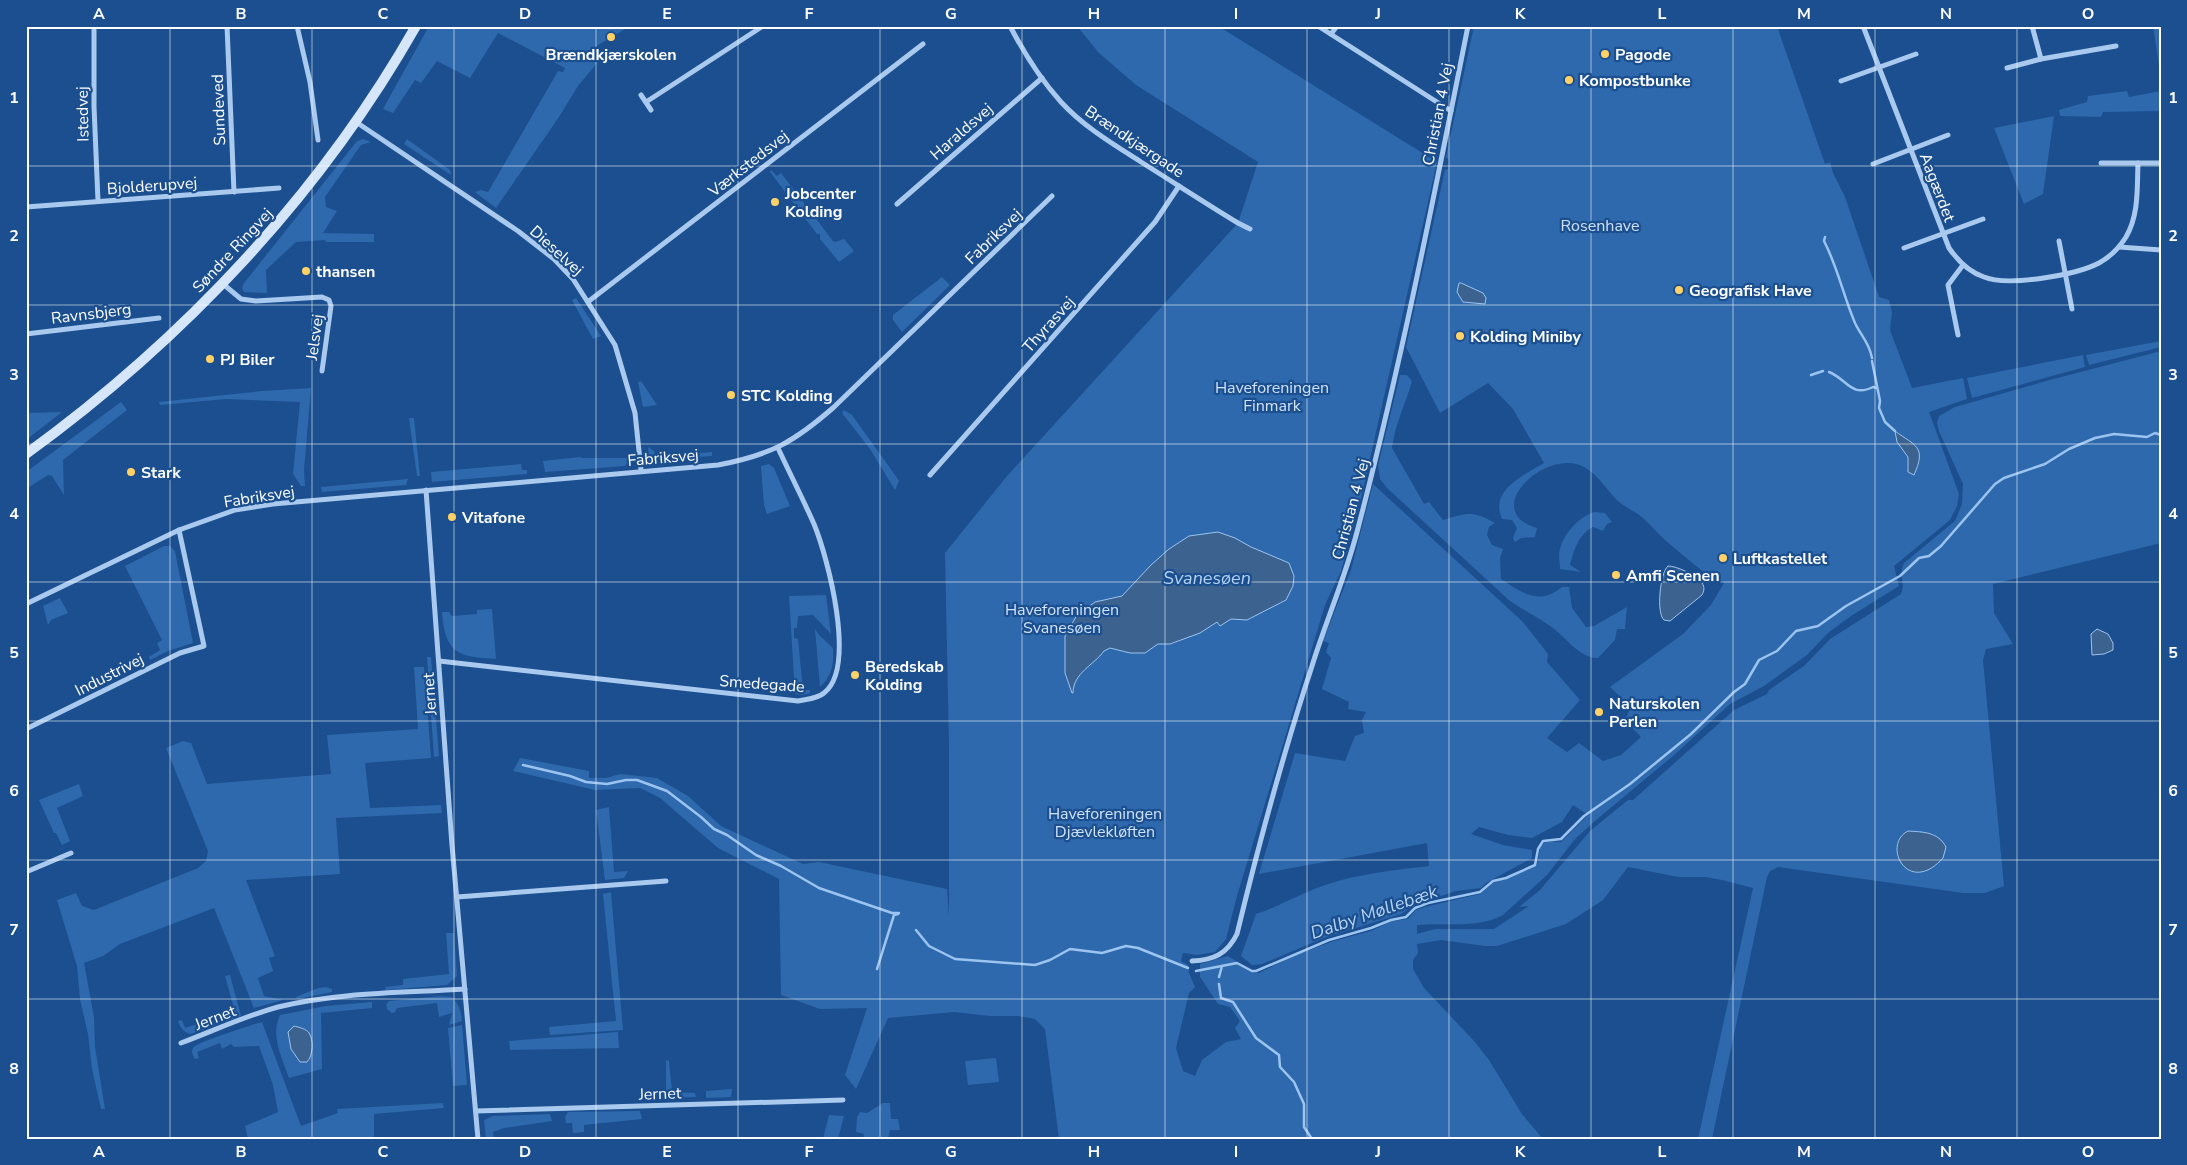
<svg xmlns="http://www.w3.org/2000/svg" width="2187" height="1165" font-family="'Nunito Sans',sans-serif">
  <style>
    .green { fill: #2e69ad }
    .water { fill: #3c6290; stroke: #9cc4f0 }
    .lines { fill: none; stroke-linecap: round; stroke-linejoin: round }
    .stream { stroke: #9cc4f0; stroke-width: 2.5 }
    .minor { stroke: #a9c9ee; stroke-width: 5 }
    .secondary { stroke: #d6e6fa; stroke-width: 10 }
    .grid { fill: none; stroke: #fff; stroke-width: 1; stroke-opacity: 0.55 }
    .poi-dot { fill: #ffd166; stroke: #1b4f8f; stroke-width: 2 }
    .labels { text-anchor: middle; stroke-width: 4.5; stroke-linejoin: round; paint-order: stroke }
    .poi-label { font-size: 16px; font-weight: bold; fill: #fff; stroke: #1b4f8f; text-anchor: start }
    .street-label { font-size: 16px; fill: #fff; stroke: #1b4f8f }
    .park-label { font-size: 16px; fill: #cfe3fa; stroke: #1b4f8f }
    .water-label { font-size: 18px; font-style: italic; fill: #b5d3f5; stroke: #1b4f8f }
    .neatline { fill: none; stroke: #fff; stroke-width: 2 }
    .grid-label { font-size: 16px; text-anchor: middle; font-weight: bold; fill: #fff }
  </style>
  <rect width="100%" height="100%" fill="#1b4f8f"/>
  <g class="green">
    <path d="M429,26H630L595,47L602,57L578,86L559,117L496,208L475,192L481,190L488,192L558,71L563,72L565,68L498,33L470,78L437,61L421,83L415,80L393,113L383,109Z"/>
    <path d="M1077,26H1218L1437,162L1360,503L1341,571L1325,605L1237,896L1226,939L1215,952L1197,955L1183,953L1181,961L1188,965L1189,973L1195,987L1189,993L1176,1048L1183,1071L1195,1076L1202,1060L1226,1042L1241,1039L1235,1028L1240,1021L1230,1007L1218,1004L1200,977V964L1228,956L1255,973H1259L1293,956L1334,941L1371,931L1392,921L1408,919L1416,910L1425,907L1480,894L1493,883L1537,865L1540,848L1546,841L1561,842L1588,815L1573,805L1562,822L1532,838L1508,835L1479,827L1471,834L1503,845L1532,850V858L1486,883L1481,888L1456,891L1415,905L1401,914L1324,938L1262,964L1252,965L1241,956L1256,914C1273,909 1288,900 1305,893C1344,875 1388,871 1429,866L1427,843L1259,874L1295,753L1345,761L1355,736L1364,733L1362,720L1366,712L1348,709L1349,702L1322,689L1331,658L1326,652L1329,643L1323,641L1351,570L1373,484L1523,622L1548,654L1547,662L1580,700L1547,738L1567,752L1579,743L1603,761L1621,755L1641,737L1625,720L1631,707L1610,687L1683,634L1711,605L1724,583L1722,581L1718,583C1700,569 1682,555 1665,540C1657,533 1651,525 1643,518C1636,512 1626,508 1618,501C1605,488 1595,469 1576,464C1538,455 1482,512 1537,528L1535,537L1521,538L1515,542L1513,538L1517,528L1512,520L1502,519C1489,490 1524,475 1544,463L1540,456L1513,409L1488,383L1440,413L1406,347L1445,170L1448,169L1449,160L1446,157L1474,26H1777L1825,164L1830,162L1833,173L1845,197L1879,297L1889,300L1892,312L1890,330L1912,388L1963,378L1967,399L1929,412L1959,494L1957,506L1950,520L1894,566L1899,586L1851,616L1828,633L1807,655L1764,686L1730,704L1673,756L1596,820L1575,839L1547,875L1503,915C1477,929 1446,922 1417,925V934L1435,929H1494L1529,906L1519,907L1540,890L1590,831L1628,800H1633L1734,710L1767,694L1769,690L1804,666L1830,639L1901,594C1906,582 1898,577 1904,563L1955,521L1962,504L1963,484L1939,431L1937,423L1939,416L1955,407L2046,381L2161,351V543L1993,584L1994,613L2013,644L1986,649L1983,660L2004,886L1985,893H1963L1778,867L1770,871L1767,877L1712,1139H1698L1753,888L1722,880L1705,877H1678L1628,867L1603,900L1566,924L1497,946H1485L1441,940L1417,944L1418,953L1413,960V969L1424,988L1475,1042L1489,1060L1522,1114L1543,1139H1059L1045,1029L1035,1019L1018,1016H990L954,1012L888,1018L856,1089L845,1075L867,1008L820,1009L781,995L779,879L718,848L660,798L640,788L595,790L513,771L520,758L589,771V778H606L620,774L657,778L688,796L721,826L803,864L819,862L947,889L949,916V745L945,553L1007,476L1238,223L1258,162L1136,85L1099,53Z"/>
    <path d="M2153,26H2161V78Z"/>
    <path d="M2127,91L2129,97L2161,91V111L2103,112L2101,117L2060,116L2059,110L2087,102L2088,96Z"/>
    <path d="M2054,116L2043,194L2024,204L1994,128Z"/>
    <path d="M363,139L371,142L361,145L325,197L326,207L337,211L323,233L374,234V242H326L325,240L296,242L266,270L267,293L244,292L242,288L244,283L357,141Z"/>
    <path d="M407,139L450,170L451,175L404,144Z"/>
    <path d="M771,170L777,176L781,173L833,241L835,242L844,239L854,251L839,262L820,239V234H817L770,172Z"/>
    <path d="M942,277L950,285L902,332L893,320V315Z"/>
    <path d="M576,298L601,336L593,339L572,300Z"/>
    <path d="M2161,341V347L2089,365L2086,355Z"/>
    <path d="M2083,355L2085,367L1972,398L1967,378Z"/>
    <path d="M1400,375H1407L1412,381C1406,403 1395,424 1392,448L1424,504L1429,502L1443,520C1467,513 1472,510 1495,523L1489,527L1487,535L1492,545L1503,549L1500,558L1501,579C1522,593 1540,606 1562,587H1569L1572,608L1586,627L1594,626L1627,607L1625,629H1617L1615,640L1598,658C1581,659 1566,638 1553,628C1540,618 1524,611 1510,601L1387,488L1380,479L1378,466Z"/>
    <path d="M641,381L657,405L643,407L638,382Z"/>
    <path d="M311,388L304,470L305,486H301L293,474L300,402L226,399L160,405L159,402L262,391Z"/>
    <path d="M121,402L127,410L63,460L64,495L52,476L48,475L26,489V472Z"/>
    <path d="M844,410L852,415L895,475L899,481L895,490L870,449L842,413Z"/>
    <path d="M61,412H62L26,440V413Z"/>
    <path d="M409,418H414L420,476H417Z"/>
    <path d="M648,447L654,451L656,457L712,452V456L652,460L649,456Z"/>
    <path d="M580,457L583,458H631L625,466L545,472L543,461Z"/>
    <path d="M521,464L522,470H527V474L432,482L431,472Z"/>
    <path d="M769,464L774,468L790,506L767,514L764,505L761,466Z"/>
    <path d="M408,479L406,485L322,492L321,487Z"/>
    <path d="M1594,512L1605,513L1612,522L1607,524L1603,531L1593,527C1578,535 1574,550 1570,565L1581,572L1560,569C1560,563 1558,554 1560,549C1564,533 1579,517 1594,512Z"/>
    <path d="M164,546H170L175,551L193,643L168,651L150,660L149,657L160,650L157,643L162,640L125,566Z"/>
    <path d="M826,595L831,634L813,615L798,616L797,628H794V638L798,639L803,690H810V693L802,695L795,694L789,596Z"/>
    <path d="M60,598L68,613L51,620L48,625L43,606Z"/>
    <path d="M492,609L496,659C457,657 445,653 442,612H449L452,616L477,614V610Z"/>
    <path d="M815,629L819,635L833,648C834,664 832,676 820,687Z"/>
    <path d="M427,657H431L439,756L434,757Z"/>
    <path d="M414,667H424L431,758L365,763L370,808L441,805L442,813L336,818L340,874L246,880L275,956L269,958L273,971L258,978L264,996L283,1000L254,1008L214,908L120,944L103,956L84,963L94,1017L95,1047L105,1109H101L92,1069L88,1034L80,999L77,966L57,900L76,893L82,906L94,910L198,868L206,861L208,851L166,748L183,741L191,743L207,784L331,774L327,735L418,729Z"/>
    <path d="M79,784L83,796L57,808L70,841L62,845L56,833H54L39,800Z"/>
    <path d="M609,807L614,872L628,871L624,878L605,880L596,810Z"/>
    <path d="M611,892L623,1030L550,1035L549,1027L616,1021L603,894Z"/>
    <path d="M446,933H454L457,976L447,985L386,990L385,987L403,985V979L449,974Z"/>
    <path d="M230,975L241,1016L191,1034C183,1032 181,1029 178,1021L182,1020L185,1028L235,1012L225,976Z"/>
    <path d="M326,987L332,989V992L298,999L296,997L318,988Z"/>
    <path d="M441,996L452,997C459,1005 461,1010 462,1021L449,1025L452,1013L439,1017L437,1003L397,1008L395,1012L392,1013L387,1009L386,1005L389,1001Z"/>
    <path d="M372,1002V1008L321,1013L322,1069L289,1078C282,1058 270,1035 280,1015L326,1006Z"/>
    <path d="M262,1022L301,1126L338,1113L337,1109L443,1103L444,1108L374,1114V1138L248,1139L245,1126L278,1112L273,1085L259,1046L234,1047L231,1044L222,1049L220,1043L197,1052L199,1058L195,1059C193,1056 191,1052 193,1048C197,1042 252,1025 262,1022Z"/>
    <path d="M462,1025L467,1085L453,1086L448,1028Z"/>
    <path d="M618,1032L619,1048L510,1050L509,1041Z"/>
    <path d="M996,1058L999,1082L968,1085L965,1061Z"/>
    <path d="M666,1060L669,1061L672,1092L695,1093L696,1097L666,1098Z"/>
    <path d="M732,1089L731,1097L706,1098V1091Z"/>
    <path d="M883,1103H890L891,1119H898L900,1130H890L888,1139H863L864,1134L856,1132L857,1117L860,1112L867,1113Z"/>
    <path d="M640,1111L642,1119L584,1125V1132L573,1133L572,1123H566L565,1117L568,1112Z"/>
    <path d="M550,1114L552,1121L504,1128L493,1132L494,1139H486L484,1120L493,1116Z"/>
    <path d="M829,1115L844,1116L838,1139H823Z"/>
  </g>
  <g class="water">
    <path d="M1459,283H1461L1483,293L1486,298L1485,304L1463,302L1457,292Z"/>
    <path d="M1895,431C1915,446 1927,446 1914,475L1908,472V457L1897,442Z"/>
    <path d="M1218,532L1235,538L1251,547L1289,563L1294,576L1293,586L1286,600L1247,620L1231,619L1220,626L1217,622L1200,633L1170,644H1158L1145,653H1130L1110,648L1104,651C1094,665 1073,673 1073,693H1072L1065,673V636L1077,615L1095,602L1122,596L1151,565L1169,549L1189,536Z"/>
    <path d="M1668,566C1677,566 1696,575 1702,583C1705,587 1704,591 1702,595L1670,621L1664,620C1656,613 1660,573 1668,566Z"/>
    <path d="M2097,629L2108,634L2113,643V650L2104,654L2092,655L2091,634Z"/>
    <path d="M1908,831C1924,832 1938,832 1946,847L1943,858C1908,897 1881,845 1908,831Z"/>
    <path d="M294,1026C298,1027 307,1029 309,1033C314,1040 313,1056 307,1062H300L291,1049L288,1032Z"/>
  </g>
  <g class="lines">
    <g class="stream">
      <path d="M1825,237L1824,241C1838,268 1843,295 1855,323C1861,336 1869,342 1872,358"/>
      <path d="M1872,361L1880,401L1879,408L1885,422L1895,431"/>
      <path d="M1829,372C1847,379 1851,398 1873,387L1877,388"/>
      <path d="M1811,375L1823,371"/>
      <path d="M523,765L570,776L586,782L607,784L626,780H637L667,791L701,817L714,829L727,835L756,855L781,866L819,888L892,913H899"/>
      <path d="M916,930L929,946L955,959L1035,965L1050,960L1070,949L1102,953L1126,946L1138,948L1188,968"/>
      <path d="M877,969L894,915L898,914"/>
      <path d="M1196,971L1237,963L1252,971H1256L1329,940L1371,928L1391,920L1406,917L1415,908L1428,903L1480,892L1493,881L1506,878L1535,865L1538,849L1543,841L1561,839L1584,816L1630,784L1691,734L1734,692L1745,684L1759,660L1777,651L1796,631L1818,626L1846,606L1900,576L1919,558L1929,556L1941,546L1995,484L2004,478L2045,464L2069,449L2095,438L2114,434L2147,437L2155,433L2161,435"/>
      <path d="M1219,977L1222,966"/>
      <path d="M1219,984L1221,998L1233,1002L1256,1038L1279,1055L1280,1067L1294,1082L1304,1104V1127L1312,1139"/>
    </g>
    <g class="minor">
      <path d="M94,26V106L98,201"/>
      <path d="M227,26L234,192"/>
      <path d="M297,26L310,82L318,140"/>
      <path d="M1010,26C1024,53 1041,80 1061,102C1084,127 1113,144 1141,162C1173,182 1205,203 1238,223L1250,229"/>
      <path d="M1318,26L1451,111"/>
      <path d="M1863,26L1949,248C1958,261 1969,272 1984,277C2008,287 2076,275 2099,263C2110,257 2119,248 2126,237C2139,215 2137,188 2138,163H2161"/>
      <path d="M1331,34L1337,26"/>
      <path d="M2041,59L2116,46"/>
      <path d="M2007,68L2041,59L2032,26"/>
      <path d="M1841,81L1916,54"/>
      <path d="M641,95L651,110"/>
      <path d="M646,102L763,26"/>
      <path d="M356,122L518,231L554,259L573,279L615,345L635,413L641,470"/>
      <path d="M2101,163H2138"/>
      <path d="M1873,164L1948,135"/>
      <path d="M897,204L1042,78"/>
      <path d="M26,207L279,188"/>
      <path d="M2059,241L2072,309"/>
      <path d="M2119,247L2161,250"/>
      <path d="M1904,248L1983,219"/>
      <path d="M223,284L241,299L256,301L322,297L329,300L331,306L322,371"/>
      <path d="M589,301L923,44"/>
      <path d="M26,334L159,318"/>
      <path d="M1958,335L1948,285L1963,265"/>
      <path d="M930,475L1155,222L1179,186"/>
      <path d="M426,490L452,845L478,1139"/>
      <path d="M26,604L179,530L235,510L273,504L718,465C771,455 794,442 834,407L1052,196"/>
      <path d="M439,661L798,701C807,699 817,699 824,693C857,668 828,558 814,524C803,499 790,474 778,448"/>
      <path d="M26,729L180,653L204,646L179,530"/>
      <path d="M26,872L71,853"/>
      <path d="M457,897L666,881"/>
      <path d="M1192,961C1214,960 1227,954 1237,934C1259,843 1283,754 1312,666C1326,621 1345,578 1357,532C1401,365 1434,196 1468,26"/>
      <path d="M181,1043C213,1031 245,1016 278,1007C339,992 403,993 465,989"/>
      <path d="M476,1111L843,1100"/>
    </g>
    <path class="secondary" d="M26,454C183,340 320,195 416,26"/>
  </g>
  <path class="grid" d="M170,26V1139M312,26V1139M454,26V1139M596,26V1139M738,26V1139M880,26V1139M1022,26V1139M1165,26V1139M1307,26V1139M1449,26V1139M1591,26V1139M1733,26V1139M1875,26V1139M2017,26V1139M26,166H2161M26,305H2161M26,444H2161M26,582H2161M26,721H2161M26,860H2161M26,999H2161"/>
  <g class="poi-dot">
    <circle cx="611" cy="37" r="5"/>
    <circle cx="1605" cy="54" r="5"/>
    <circle cx="1569" cy="80" r="5"/>
    <circle cx="775" cy="202" r="5"/>
    <circle cx="306" cy="271" r="5"/>
    <circle cx="1679" cy="290" r="5"/>
    <circle cx="1460" cy="336" r="5"/>
    <circle cx="210" cy="359" r="5"/>
    <circle cx="731" cy="395" r="5"/>
    <circle cx="131" cy="472" r="5"/>
    <circle cx="452" cy="517" r="5"/>
    <circle cx="1723" cy="558" r="5"/>
    <circle cx="1616" cy="575" r="5"/>
    <circle cx="855" cy="675" r="5"/>
    <circle cx="1599" cy="712" r="5"/>
  </g>
  <g class="labels">
    <g class="poi-label">
      <text x="611" y="60" text-anchor="middle">Brændkjærskolen</text>
      <text x="1615" y="60">Pagode</text>
      <text x="1579" y="86">Kompostbunke</text>
      <text x="785" y="199">Jobcenter<tspan x="785" dy="18">Kolding</tspan></text>
      <text x="316" y="277">thansen</text>
      <text x="1689" y="296">Geografisk Have</text>
      <text x="1470" y="342">Kolding Miniby</text>
      <text x="220" y="365">PJ Biler</text>
      <text x="741" y="401">STC Kolding</text>
      <text x="141" y="478">Stark</text>
      <text x="462" y="523">Vitafone</text>
      <text x="1733" y="564">Luftkastellet</text>
      <text x="1626" y="581">Amfi Scenen</text>
      <text x="865" y="672">Beredskab<tspan x="865" dy="18">Kolding</tspan></text>
      <text x="1609" y="709">Naturskolen<tspan x="1609" dy="18">Perlen</tspan></text>
    </g>
    <g class="street-label">
      <text transform="translate(218 110) rotate(-92)" y="6">Sundeved</text>
      <text transform="translate(82 114) rotate(-91)" y="6">Istedvej</text>
      <text transform="translate(1437 114) rotate(-79)" y="6">Christian 4 Vej</text>
      <text transform="translate(961 131) rotate(-41)" y="6">Haraldsvej</text>
      <text transform="translate(1135 141) rotate(34)" y="6">Brændkjærgade</text>
      <text transform="translate(748 163) rotate(-38)" y="6">Værkstedsvej</text>
      <text transform="translate(152 185) rotate(-4)" y="6">Bjolderupvej</text>
      <text transform="translate(1938 187) rotate(69)" y="6">Aagærdet</text>
      <text transform="translate(993 236) rotate(-44)" y="6">Fabriksvej</text>
      <text transform="translate(232 250) rotate(-47)" y="6">Søndre Ringvej</text>
      <text transform="translate(557 250) rotate(42)" y="6">Dieselvej</text>
      <text transform="translate(91 313) rotate(-7)" y="6">Ravnsbjerg</text>
      <text transform="translate(1048 324) rotate(-48)" y="6">Thyrasvej</text>
      <text transform="translate(314 337) rotate(-82)" y="6">Jelsvej</text>
      <text transform="translate(663 457) rotate(-5)" y="6">Fabriksvej</text>
      <text transform="translate(259 496) rotate(-9)" y="6">Fabriksvej</text>
      <text transform="translate(1350 509) rotate(-75)" y="6">Christian 4 Vej</text>
      <text transform="translate(109 674) rotate(-27)" y="6">Industrivej</text>
      <text transform="translate(762 683) rotate(4)" y="6">Smedegade</text>
      <text transform="translate(429 694) rotate(-94)" y="6">Jernet</text>
      <text transform="translate(215 1017) rotate(-21)" y="6">Jernet</text>
      <text transform="translate(660 1093) rotate(-2)" y="6">Jernet</text>
    </g>
    <g class="park-label">
      <text x="1600" y="231">Rosenhave</text>
      <text x="1272" y="393">Haveforeningen<tspan x="1272" dy="18">Finmark</tspan></text>
      <text x="1062" y="615">Haveforeningen<tspan x="1062" dy="18">Svanesøen</tspan></text>
      <text x="1105" y="819">Haveforeningen<tspan x="1105" dy="18">Djævlekløften</tspan></text>
    </g>
    <g class="water-label">
      <text x="1207" y="584">Svanesøen</text>
      <text transform="translate(1374 912) rotate(-19)" y="6">Dalby Møllebæk</text>
    </g>
  </g>
  <rect width="2187" height="1165" fill="none" stroke="#1b4f8f" stroke-width="55"/>
  <rect x="28" y="28" width="2132" height="1110" class="neatline"/>
  <g class="grid-label">
    <text x="99" y="19">A</text>
    <text x="241" y="19">B</text>
    <text x="383" y="19">C</text>
    <text x="525" y="19">D</text>
    <text x="667" y="19">E</text>
    <text x="809" y="19">F</text>
    <text x="951" y="19">G</text>
    <text x="1094" y="19">H</text>
    <text x="1236" y="19">I</text>
    <text x="1378" y="19">J</text>
    <text x="1520" y="19">K</text>
    <text x="1662" y="19">L</text>
    <text x="1804" y="19">M</text>
    <text x="1946" y="19">N</text>
    <text x="2088" y="19">O</text>
    <text x="14" y="103">1</text>
    <text x="2173" y="103">1</text>
    <text x="14" y="241">2</text>
    <text x="2173" y="241">2</text>
    <text x="14" y="380">3</text>
    <text x="2173" y="380">3</text>
    <text x="14" y="519">4</text>
    <text x="2173" y="519">4</text>
    <text x="14" y="658">5</text>
    <text x="2173" y="658">5</text>
    <text x="14" y="796">6</text>
    <text x="2173" y="796">6</text>
    <text x="14" y="935">7</text>
    <text x="2173" y="935">7</text>
    <text x="14" y="1074">8</text>
    <text x="2173" y="1074">8</text>
    <text x="99" y="1157">A</text>
    <text x="241" y="1157">B</text>
    <text x="383" y="1157">C</text>
    <text x="525" y="1157">D</text>
    <text x="667" y="1157">E</text>
    <text x="809" y="1157">F</text>
    <text x="951" y="1157">G</text>
    <text x="1094" y="1157">H</text>
    <text x="1236" y="1157">I</text>
    <text x="1378" y="1157">J</text>
    <text x="1520" y="1157">K</text>
    <text x="1662" y="1157">L</text>
    <text x="1804" y="1157">M</text>
    <text x="1946" y="1157">N</text>
    <text x="2088" y="1157">O</text>
  </g>
</svg>
